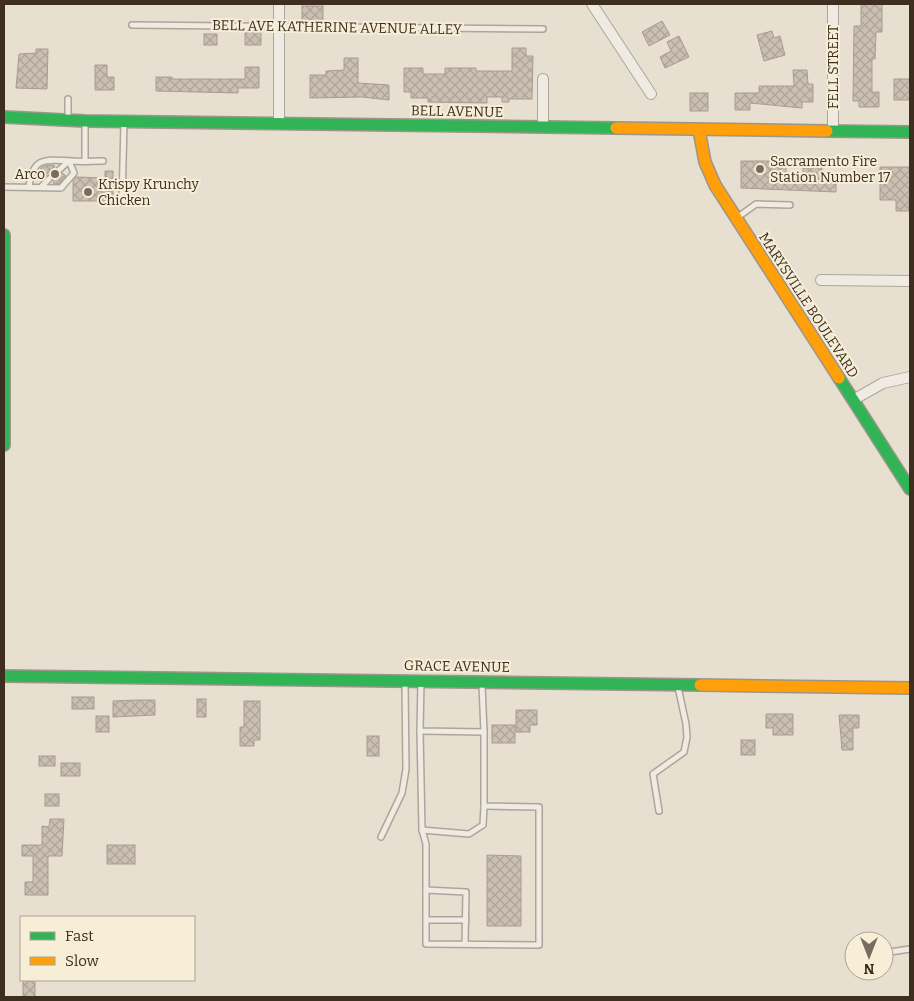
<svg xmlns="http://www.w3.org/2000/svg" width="914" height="1001" font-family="Bitter,serif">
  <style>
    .building { fill: url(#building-cross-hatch); stroke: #a89c90 }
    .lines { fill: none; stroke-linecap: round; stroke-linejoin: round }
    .lane-casing { stroke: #ada599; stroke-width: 8 }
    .street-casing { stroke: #ada599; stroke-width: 12 }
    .fast-casing { stroke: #9c958a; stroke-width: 14 }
    .slow-casing { stroke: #9c958a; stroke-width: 14 }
    .lane { stroke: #efebe3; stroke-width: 5 }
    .street { stroke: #efebe3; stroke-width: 10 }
    .fast { stroke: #30b455; stroke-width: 11 }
    .slow { stroke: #ff9f0a; stroke-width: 11 }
    .poi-dot { fill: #786c5e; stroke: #f7eed8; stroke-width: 2 }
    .labels { text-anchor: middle; stroke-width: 4; stroke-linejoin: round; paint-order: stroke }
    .street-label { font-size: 14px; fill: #3d2e20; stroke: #f7eed8 }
    .poi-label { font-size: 14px; fill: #3d2e20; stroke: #f7eed8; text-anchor: start }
  </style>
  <defs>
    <pattern id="building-cross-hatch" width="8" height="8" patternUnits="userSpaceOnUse" patternTransform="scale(1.25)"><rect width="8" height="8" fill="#cbbfb2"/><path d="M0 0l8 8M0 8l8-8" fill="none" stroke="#afa499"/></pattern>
  </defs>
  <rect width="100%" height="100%" fill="#e7e0d1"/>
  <g class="building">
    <path d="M861,4H882V32H876L875,59H872V92H879V107H859V101H853L854,26H861Z"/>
    <rect x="302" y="6" width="21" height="15"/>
    <path d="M662,21L670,35L649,46L642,32Z"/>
    <path d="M245,30L261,31V45H245Z"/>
    <path d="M772,31L774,38L780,36L785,55L764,61L757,35Z"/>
    <rect x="204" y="34" width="13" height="11"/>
    <path d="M679,36L689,57L665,68L660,57L671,51L667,42Z"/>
    <path d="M512,48H526V56H533L532,99H509V102H502V97H487V103L428,102V98H411V92H404V68H423V74H445V68H476V71H512Z"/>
    <path d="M36,49H48L47,89L16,88L19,54L36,53Z"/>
    <path d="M344,58H358V83L389,85V100L362,97L310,98V75H326V71L344,70Z"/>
    <path d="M95,65H107V77H114V90H95Z"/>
    <path d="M245,67H259V88H238V93L156,91V77H172V79H245Z"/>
    <path d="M793,70H807L808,84H813V102H802V108L750,103V110H735V93H759V86H794Z"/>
    <rect x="894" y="79" width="16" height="21"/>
    <rect x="690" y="93" width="18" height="18"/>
    <path d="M741,161H786V174H803V168H809V161H822V174H836V192L741,188Z"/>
    <path d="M54,165L56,173H62L66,176L59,184H54L52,176H46L40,169L44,166Z"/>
    <path d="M880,167H910L909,211H896V200H880Z"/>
    <path d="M105,171H113V201H73V180L76,177L105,178Z"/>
    <rect x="72" y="697" width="22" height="12"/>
    <rect x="197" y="699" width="9" height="18"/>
    <path d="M137,700H155V715L113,717V701Z"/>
    <path d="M244,701H260V740H254V746H240V727H244Z"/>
    <path d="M516,710H537V725H530V732H516Z"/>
    <path d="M766,714H793V735H773V728H766Z"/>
    <path d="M839,715H859V728H853V750H842Z"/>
    <rect x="96" y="716" width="13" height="16"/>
    <rect x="492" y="725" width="23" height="18"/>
    <rect x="367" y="736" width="12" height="20"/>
    <rect x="741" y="740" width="14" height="15"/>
    <rect x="39" y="756" width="16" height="10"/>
    <rect x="61" y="763" width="19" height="13"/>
    <rect x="45" y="794" width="14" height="12"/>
    <path d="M50,819H64L62,856H48V895H25V882H33V856H22V845H42V826L49,827Z"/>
    <rect x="107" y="845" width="28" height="19"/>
    <path d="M487,855L521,856V926H487Z"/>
    <rect x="23" y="980" width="12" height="17"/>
  </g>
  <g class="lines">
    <g class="lane-casing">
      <g id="lane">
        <path d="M132,25L543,29"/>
        <path d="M68,99V118"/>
        <path d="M85,121V161"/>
        <path d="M4,187L61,188L74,173L69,161L59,170"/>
        <path d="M29,187C33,155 47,160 71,161C82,162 92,161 103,161"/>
        <path d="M41,187L49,179"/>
        <path d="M122,203L124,122"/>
        <path d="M738,217L756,204L790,205"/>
        <path d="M421,682L420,731L484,732L482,685"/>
        <path d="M420,731L422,830L426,844V944L539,945V807L484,806V732"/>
        <path d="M659,811L653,774L684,752L687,737L686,724L678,687"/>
        <path d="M422,830L469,834L483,825L484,806"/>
        <path d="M381,837L402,793L406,769L405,684"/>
        <path d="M426,890L466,892L465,944"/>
        <path d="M426,920H466"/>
        <path d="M890,952L910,949"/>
      </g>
    </g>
    <g class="street-casing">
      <g id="street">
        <path d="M279,4V123"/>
        <path d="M592,4L651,94"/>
        <path d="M543,79V127"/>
        <path d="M833,131V4"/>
        <path d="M821,280L910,281"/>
        <path d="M853,400L883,383L910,377"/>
      </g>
    </g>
    <g class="fast-casing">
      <g id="fast">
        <path d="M4,117L85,121L616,128"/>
        <path d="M827,131L910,132"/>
        <path d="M4,235V445"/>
        <path d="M839,378L910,489"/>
        <path d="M4,676L700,685"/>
      </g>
    </g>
    <g class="slow-casing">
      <g id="slow">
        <path d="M616,128L827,131"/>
        <path d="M699,130L705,162L715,185L839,378"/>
        <path d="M700,685L910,688"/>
      </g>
    </g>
    <use href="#lane" class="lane"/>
    <use href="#street" class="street"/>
    <use href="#fast" class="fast"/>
    <use href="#slow" class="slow"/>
  </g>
  <g class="poi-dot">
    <circle cx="760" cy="169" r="5"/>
    <circle cx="55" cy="174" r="5"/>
    <circle cx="88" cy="192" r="5"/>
  </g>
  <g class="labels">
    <g class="street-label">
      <text transform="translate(337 27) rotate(1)" y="5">BELL AVE KATHERINE AVENUE ALLEY</text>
      <text transform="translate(833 67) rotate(-90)" y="5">FELL STREET</text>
      <text transform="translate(457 111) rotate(1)" y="5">BELL AVENUE</text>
      <text transform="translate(809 305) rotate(57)" y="5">MARYSVILLE BOULEVARD</text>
      <text transform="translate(457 666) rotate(1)" y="5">GRACE AVENUE</text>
    </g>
    <g class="poi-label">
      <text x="770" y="166">Sacramento Fire<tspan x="770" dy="16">Station Number 17</tspan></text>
      <text x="45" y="179" text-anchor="end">Arco</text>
      <text x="98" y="189">Krispy Krunchy<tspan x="98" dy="16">Chicken</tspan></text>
    </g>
  </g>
  <rect width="914" height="1001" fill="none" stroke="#3d2e20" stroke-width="10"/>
  <rect x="20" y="916" width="175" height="65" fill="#f7eed8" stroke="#ada18e"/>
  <rect x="30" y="932" width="25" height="8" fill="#30b455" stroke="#ada18e"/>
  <text x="65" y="941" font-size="15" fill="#3d2e20">Fast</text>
  <rect x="30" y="957" width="25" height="8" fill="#ff9f0a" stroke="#ada18e"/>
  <text x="65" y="966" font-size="15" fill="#3d2e20">Slow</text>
  <g transform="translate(869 956) rotate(180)"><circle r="24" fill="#f7eed8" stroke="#ada18e"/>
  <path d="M0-4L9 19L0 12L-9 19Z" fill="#786c5e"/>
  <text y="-8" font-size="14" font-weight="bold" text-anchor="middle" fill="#3d2e20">N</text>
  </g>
</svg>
